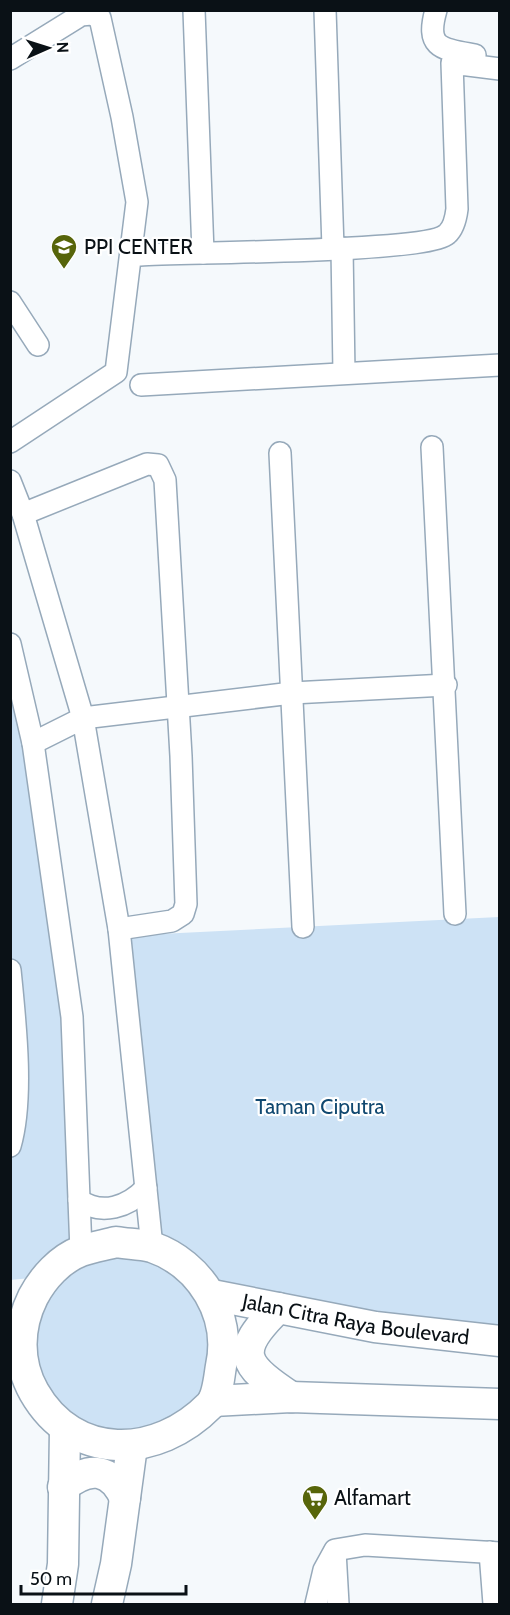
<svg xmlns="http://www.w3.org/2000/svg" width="510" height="1615" font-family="Cabin,sans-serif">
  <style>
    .green { fill: #cde2f5 }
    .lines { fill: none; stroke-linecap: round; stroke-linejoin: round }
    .street-casing { stroke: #96a9ba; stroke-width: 24 }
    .secondary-casing { stroke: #96a9ba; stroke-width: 33 }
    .street { stroke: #fff; stroke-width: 21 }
    .secondary { stroke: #fff; stroke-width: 30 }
    .labels { text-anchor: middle; stroke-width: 4.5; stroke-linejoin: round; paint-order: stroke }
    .poi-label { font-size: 21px; fill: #0a1116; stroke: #fff; text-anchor: start }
    .park-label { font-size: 21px; fill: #104870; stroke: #fff }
    .street-label { font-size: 21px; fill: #0a1116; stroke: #fff }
  </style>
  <rect width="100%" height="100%" fill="#f5f9fc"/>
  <path class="green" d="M10,663L72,1017L79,1251L152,1247L119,936L499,917V1338L212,1295L222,1324L194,1422L97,1444L25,1376L42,1277L10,1280Z"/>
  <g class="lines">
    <g class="street-casing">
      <g id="street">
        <path d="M194,10L203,253"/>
        <path d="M325,10L333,248"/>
        <path d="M436,10C425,49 442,49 475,55"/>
        <path d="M10,59L81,15L91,14L100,18L122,117L137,202L116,372L10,442"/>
        <path d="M342,248L344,373"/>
        <path d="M140,255C184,252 426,253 447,234C454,228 456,217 457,209L452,63L500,69"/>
        <path d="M10,302L38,345"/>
        <path d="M141,385L500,365"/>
        <path d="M432,447L455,914"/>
        <path d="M280,453L303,927"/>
        <path d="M10,481L23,514L83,718L119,929L152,1247"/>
        <path d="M23,514L147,464L158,465L165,480L181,756L186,904L183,914L172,921L119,929"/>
        <path d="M10,644L33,743L72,1017L81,1251"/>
        <path d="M33,743L83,718L292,693L446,685"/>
        <path d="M10,970C15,1020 24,1098 10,1146"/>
        <path d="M79,1200C102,1216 128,1207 146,1188"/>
        <path d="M335,1551L338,1604"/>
        <path d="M490,1552L494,1604"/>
        <path d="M316,1604L324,1570L335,1550L365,1545L500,1553"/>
      </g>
    </g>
    <g class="secondary-casing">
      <g id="secondary">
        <path d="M116,1242C128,1244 141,1244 152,1247C201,1264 232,1315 221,1366C219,1377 218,1396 210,1405C157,1459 74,1462 34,1392C17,1362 18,1327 33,1297C43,1278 60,1259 81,1251C92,1247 105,1245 116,1242Z"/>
        <path id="s1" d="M212,1295L375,1327L500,1341"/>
        <path d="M278,1308C233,1352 242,1365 291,1397"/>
        <path d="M213,1401L291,1397L500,1404"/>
        <path d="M63,1487C89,1466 110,1467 125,1498"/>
        <path d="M57,1604L63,1564L65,1429"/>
        <path d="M107,1604L116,1564L132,1446"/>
      </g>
    </g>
    <use href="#street" class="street"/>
    <use href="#secondary" class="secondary"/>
  </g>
  <defs>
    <g id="university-pin" transform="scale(1.35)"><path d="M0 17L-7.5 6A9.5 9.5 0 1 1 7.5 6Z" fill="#57650a" stroke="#fff"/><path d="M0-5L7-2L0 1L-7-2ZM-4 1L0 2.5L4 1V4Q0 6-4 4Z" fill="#fff"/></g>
    <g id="supermarket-pin" transform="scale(1.35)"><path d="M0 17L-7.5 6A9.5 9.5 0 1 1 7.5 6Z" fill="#57650a" stroke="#fff"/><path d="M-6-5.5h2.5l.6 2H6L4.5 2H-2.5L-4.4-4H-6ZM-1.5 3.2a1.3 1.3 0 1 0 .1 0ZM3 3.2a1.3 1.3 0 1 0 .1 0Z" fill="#fff"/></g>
  </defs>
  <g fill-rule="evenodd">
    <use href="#university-pin" x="64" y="247"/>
    <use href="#supermarket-pin" x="315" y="1498"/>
  </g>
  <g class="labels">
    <g class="poi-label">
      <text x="84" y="254">PPI CENTER</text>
      <text x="334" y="1505">Alfamart</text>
    </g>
    <g class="park-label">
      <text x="320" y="1114">Taman Ciputra</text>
    </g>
    <g class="street-label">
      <text dy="7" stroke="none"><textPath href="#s1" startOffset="146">Jalan Citra Raya Boulevard</textPath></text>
    </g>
  </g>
  <rect width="510" height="1615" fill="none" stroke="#0a1116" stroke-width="24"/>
  <g transform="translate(48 48) rotate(87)" stroke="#ffffff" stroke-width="4.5" paint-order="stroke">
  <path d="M0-4.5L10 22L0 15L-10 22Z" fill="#0a1116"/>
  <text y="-9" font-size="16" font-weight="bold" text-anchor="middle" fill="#0a1116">N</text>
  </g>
  <path d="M21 1585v9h165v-9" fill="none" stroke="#0a1116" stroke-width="3"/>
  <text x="30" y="1585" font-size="18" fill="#0a1116" stroke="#ffffff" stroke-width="4.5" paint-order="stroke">50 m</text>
</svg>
